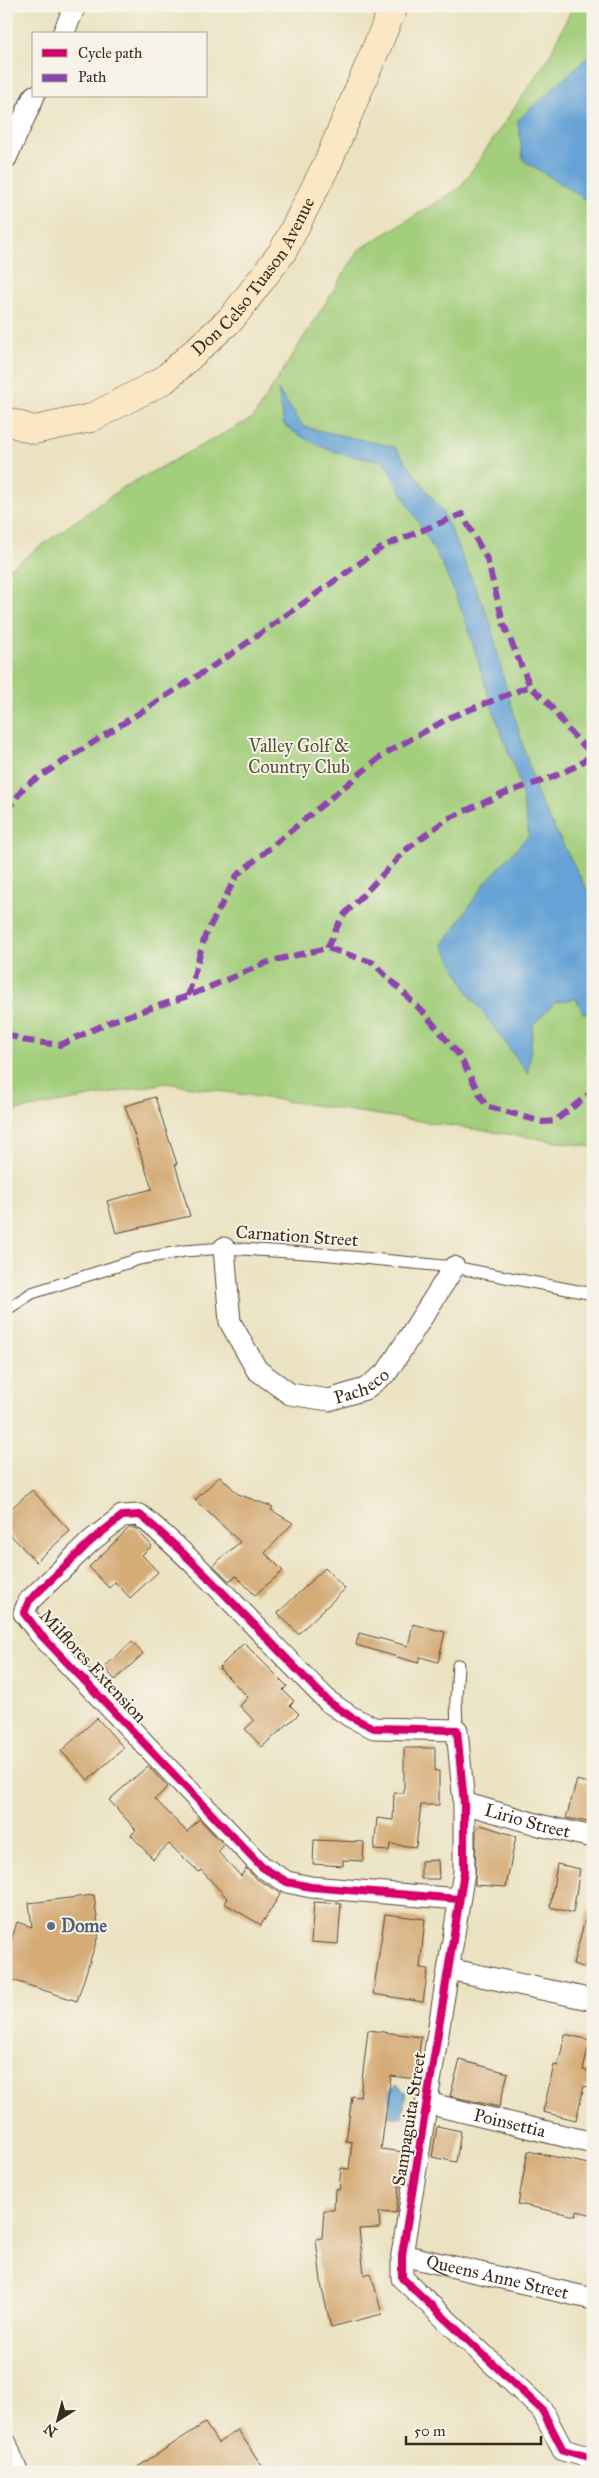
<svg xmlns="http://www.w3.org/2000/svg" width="599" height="2478" font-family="'IM FELL Great Primer',serif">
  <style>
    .green { fill: #a3ce7b; stroke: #6f7c4c }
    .water { fill: #65a3d6; stroke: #50667a }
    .building { fill: #d5ab76 }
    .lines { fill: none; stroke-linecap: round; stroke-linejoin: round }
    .lane-casing { stroke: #554636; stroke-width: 13 }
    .street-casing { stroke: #554636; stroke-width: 23 }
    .secondary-casing { stroke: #554636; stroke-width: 29 }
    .lane { stroke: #fff; stroke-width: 11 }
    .street { stroke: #fff; stroke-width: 21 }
    .secondary { stroke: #fae7c3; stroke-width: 28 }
    .quiet { stroke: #8e44ad; stroke-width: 6; stroke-dasharray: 12 6; stroke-linecap: butt }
    .cycleway-casing { stroke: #f7f3e8; stroke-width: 11 }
    .cycleway { stroke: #d6006c; stroke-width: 8 }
    .service-dot { fill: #5c6f8a; stroke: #f7f3e8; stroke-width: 2 }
    .labels { text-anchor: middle; stroke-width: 4; stroke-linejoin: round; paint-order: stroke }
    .street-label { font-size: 18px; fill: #3b2a1e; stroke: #f7f3e8 }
    .park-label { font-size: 18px; fill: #555335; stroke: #f7f3e8 }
    .service-label { font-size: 18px; font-weight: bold; fill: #4e5e75; stroke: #f7f3e8; text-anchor: start }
  </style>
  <rect width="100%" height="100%" fill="#f7f3e8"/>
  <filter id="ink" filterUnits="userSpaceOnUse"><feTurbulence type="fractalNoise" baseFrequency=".02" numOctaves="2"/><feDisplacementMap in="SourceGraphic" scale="10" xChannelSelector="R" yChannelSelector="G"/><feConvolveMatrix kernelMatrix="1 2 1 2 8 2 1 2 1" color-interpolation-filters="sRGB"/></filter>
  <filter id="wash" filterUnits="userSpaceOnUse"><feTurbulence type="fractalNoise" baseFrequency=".0096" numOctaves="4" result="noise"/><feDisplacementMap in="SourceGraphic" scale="20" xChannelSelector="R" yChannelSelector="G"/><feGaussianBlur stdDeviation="1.12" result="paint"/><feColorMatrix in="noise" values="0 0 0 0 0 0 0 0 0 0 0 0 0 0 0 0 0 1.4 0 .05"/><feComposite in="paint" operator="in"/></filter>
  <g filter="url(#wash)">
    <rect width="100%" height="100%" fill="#ebe2c1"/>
    <path class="green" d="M573,6H593V1147L166,1083L18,1110L6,1116V571L122,488L253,418L359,250L460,188L549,57Z"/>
    <g class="water">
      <path d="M593,48V204L523,160L518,120L589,56Z"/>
      <path d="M278,390L304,427L395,447L443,513L490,621L503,676L538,797L593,901V1010L584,1014L576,999L555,1002L533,1025L528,1074L469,994L443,945L485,883L529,835L520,784L491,704L465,618L442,564L384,461C343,456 319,450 284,425Z"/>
      <path d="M397,2085L406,2093L402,2117H389L391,2105L389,2091Z"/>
    </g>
    <g id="blocks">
      <g class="building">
        <path d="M155,1097L177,1164H175L190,1216L116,1233L107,1201L152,1189L125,1106Z"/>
        <path d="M220,1476L238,1494L273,1507L271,1510L293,1523L265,1553L283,1571L255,1595L236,1576L229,1581L213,1565L240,1542L195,1500Z"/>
        <path d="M32,1490L70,1531L36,1562L6,1530V1513Z"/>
        <path d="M129,1528H135L152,1546L142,1555L158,1572L130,1598L115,1582L109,1588L89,1567Z"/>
        <path d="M325,1568L345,1589L298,1634L278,1613Z"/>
        <path d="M413,1624L445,1632L438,1662L420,1657L418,1663L356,1645L359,1633L408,1646Z"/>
        <path d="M132,1642L143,1654L115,1680L104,1667Z"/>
        <path d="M244,1643L287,1686L283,1690L294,1701L290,1705L299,1714L262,1747L245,1729L254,1721L240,1706L248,1697L219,1668Z"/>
        <path d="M97,1718L124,1748L88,1780L61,1751Z"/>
        <path d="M404,1748H435V1771H439V1805H421L416,1847L390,1844L389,1851L374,1850L377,1818L393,1820L394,1793H404Z"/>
        <path d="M148,1766L168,1787L155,1799L187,1832L199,1819L224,1845L218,1852L241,1876L246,1868L255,1878L281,1893L261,1925L224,1903L227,1898L201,1870L199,1872L169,1844L153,1859L131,1835L136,1830L109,1800Z"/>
        <path d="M577,1780L593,1785V1823L566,1818Z"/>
        <path d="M481,1825L516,1836L506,1887L475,1885L476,1829Z"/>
        <path d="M314,1840L364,1842L363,1861L343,1860V1866L313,1864Z"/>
        <path d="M438,1860L439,1879H421V1861Z"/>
        <path d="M557,1864L580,1869L573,1913L550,1907Z"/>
        <path d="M94,1895L99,1933L77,2001L6,1978V1943L10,1944L17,1922L32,1927L29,1903Z"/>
        <path d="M314,1902L341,1904L338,1944L311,1942Z"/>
        <path d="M588,1909L593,1910V1970L573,1964Z"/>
        <path d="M385,1914L425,1919L420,1968L428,1969L423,2002L373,1994Z"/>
        <path d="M368,2030L421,2037L416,2079L391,2076L381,2149L403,2152L396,2213L379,2212L380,2228L359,2229L364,2275L371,2273L382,2314L331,2327L322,2289L316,2239L322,2238L324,2210H334L335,2190H339L341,2168L349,2169L352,2142L346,2141L352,2096L360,2097Z"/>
        <path d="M565,2034L590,2040L583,2070L593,2073V2088L584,2086L576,2120L543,2112L554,2065L558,2066Z"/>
        <path d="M460,2060L508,2073L499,2107L450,2096Z"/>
        <path d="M437,2126L461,2131L456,2162L432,2157Z"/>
        <path d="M528,2151L593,2165V2215L577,2211L576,2216L518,2204Z"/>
        <path d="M205,2423L218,2443L238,2430L266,2472H130Z"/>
      </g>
    </g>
  </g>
  <g filter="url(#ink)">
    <use href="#blocks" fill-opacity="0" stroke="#554636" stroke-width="1"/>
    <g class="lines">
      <g class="lane-casing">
        <g id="lane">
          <path d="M6,1310L32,1293L139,1259L184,1251L224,1248L321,1254L454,1267L593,1294"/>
          <path d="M457,1730L456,1700L458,1665"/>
        </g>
      </g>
      <g class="street-casing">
        <g id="street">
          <path d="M63,34L75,6"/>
          <path d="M6,158L34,96"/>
          <path id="s1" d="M224,1248L230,1322L257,1370L290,1394L329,1400L365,1389L387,1372L454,1267"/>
          <path id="s2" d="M464,1803L543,1826L593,1837"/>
          <path d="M459,1899L311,1887L287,1882L262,1867L40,1634L24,1613L29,1601L91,1541L122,1516L140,1515C208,1571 266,1640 329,1702L351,1717L374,1728L457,1730L464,1803V1872L402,2255V2278L542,2410L563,2450L593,2458"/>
          <path d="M449,1969L593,2000"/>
          <path id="s3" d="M427,2103L593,2143"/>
          <path id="s4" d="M402,2255L593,2299"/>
          <path d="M6,2443L17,2472"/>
        </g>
      </g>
      <g class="secondary-casing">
        <g id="secondary">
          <path id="s5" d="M6,421L34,430L91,418L164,380L232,318L283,251L328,162L394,6"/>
        </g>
      </g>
      <use href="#lane" class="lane"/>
      <use href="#street" class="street"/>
      <use href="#secondary" class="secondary"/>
      <g class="quiet">
        <path d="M6,812L25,786L227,657L384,546L462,514L487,559L504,625L530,686L549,704L570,732L593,755"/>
        <path d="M327,948L342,917L407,849L447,819L505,793L548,779L579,765L591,755"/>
        <path d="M188,996L205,936L237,875L384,754L451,717L530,686"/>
        <path d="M6,1033L21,1040L60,1045L112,1021L188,996L271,961L327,948L372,962L425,1014L459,1055L486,1106L543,1122L555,1121L593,1091"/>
      </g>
      <g class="cycleway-casing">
        <path id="cycleway" d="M459,1899L311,1887L287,1882L262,1867L40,1634L24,1613L29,1601L91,1541L122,1516L140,1515C208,1571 266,1640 329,1702L351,1717L374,1728L457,1730L464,1803V1872L402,2255V2278L542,2410L563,2450L593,2458"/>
      </g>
      <use href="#cycleway" class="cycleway"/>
    </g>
  </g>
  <circle class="service-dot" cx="51" cy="1926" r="5"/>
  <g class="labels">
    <g class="street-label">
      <text dy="6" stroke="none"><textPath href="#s5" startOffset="308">Don Celso Tuason Avenue</textPath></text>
      <text transform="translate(297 1236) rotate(4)" y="6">Carnation Street</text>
      <text dy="6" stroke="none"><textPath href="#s1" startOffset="245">Pacheco</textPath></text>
      <text transform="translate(93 1666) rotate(47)" y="6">Milflores Extension</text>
      <text dy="6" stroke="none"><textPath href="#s2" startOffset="66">Lirio Street</textPath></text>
      <text transform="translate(409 2119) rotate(-81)" y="6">Sampaguita Street</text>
      <text dy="6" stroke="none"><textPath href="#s3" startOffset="85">Poinsettia</textPath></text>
      <text dy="6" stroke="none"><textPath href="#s4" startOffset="98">Queens Anne Street</textPath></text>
    </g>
    <g class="park-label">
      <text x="299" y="752">Valley Golf &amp;<tspan x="299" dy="21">Country Club</tspan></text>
    </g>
    <g class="service-label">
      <text x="61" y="1932">Dome</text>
    </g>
  </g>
  <rect width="599" height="2478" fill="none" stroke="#f7f3e8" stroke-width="25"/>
  <rect x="32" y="32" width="175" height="65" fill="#f7f3e8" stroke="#aca397"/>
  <rect x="42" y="49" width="25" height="8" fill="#d6006c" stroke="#aca397"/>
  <text x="78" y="58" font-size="15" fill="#3b2a1e">Cycle path</text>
  <rect x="42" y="74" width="25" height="8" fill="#8e44ad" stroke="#aca397"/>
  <text x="78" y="82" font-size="15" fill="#3b2a1e">Path</text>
  <g transform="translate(58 2420) rotate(216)" stroke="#f7f3e8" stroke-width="4" paint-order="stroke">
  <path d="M0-4L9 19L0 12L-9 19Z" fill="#3b2a1e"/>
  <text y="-8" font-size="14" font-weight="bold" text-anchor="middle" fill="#3b2a1e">N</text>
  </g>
  <path d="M406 2436v8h135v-8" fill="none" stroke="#3b2a1e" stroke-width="2.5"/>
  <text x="414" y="2436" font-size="15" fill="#3b2a1e" stroke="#f7f3e8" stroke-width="4" paint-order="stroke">50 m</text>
</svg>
